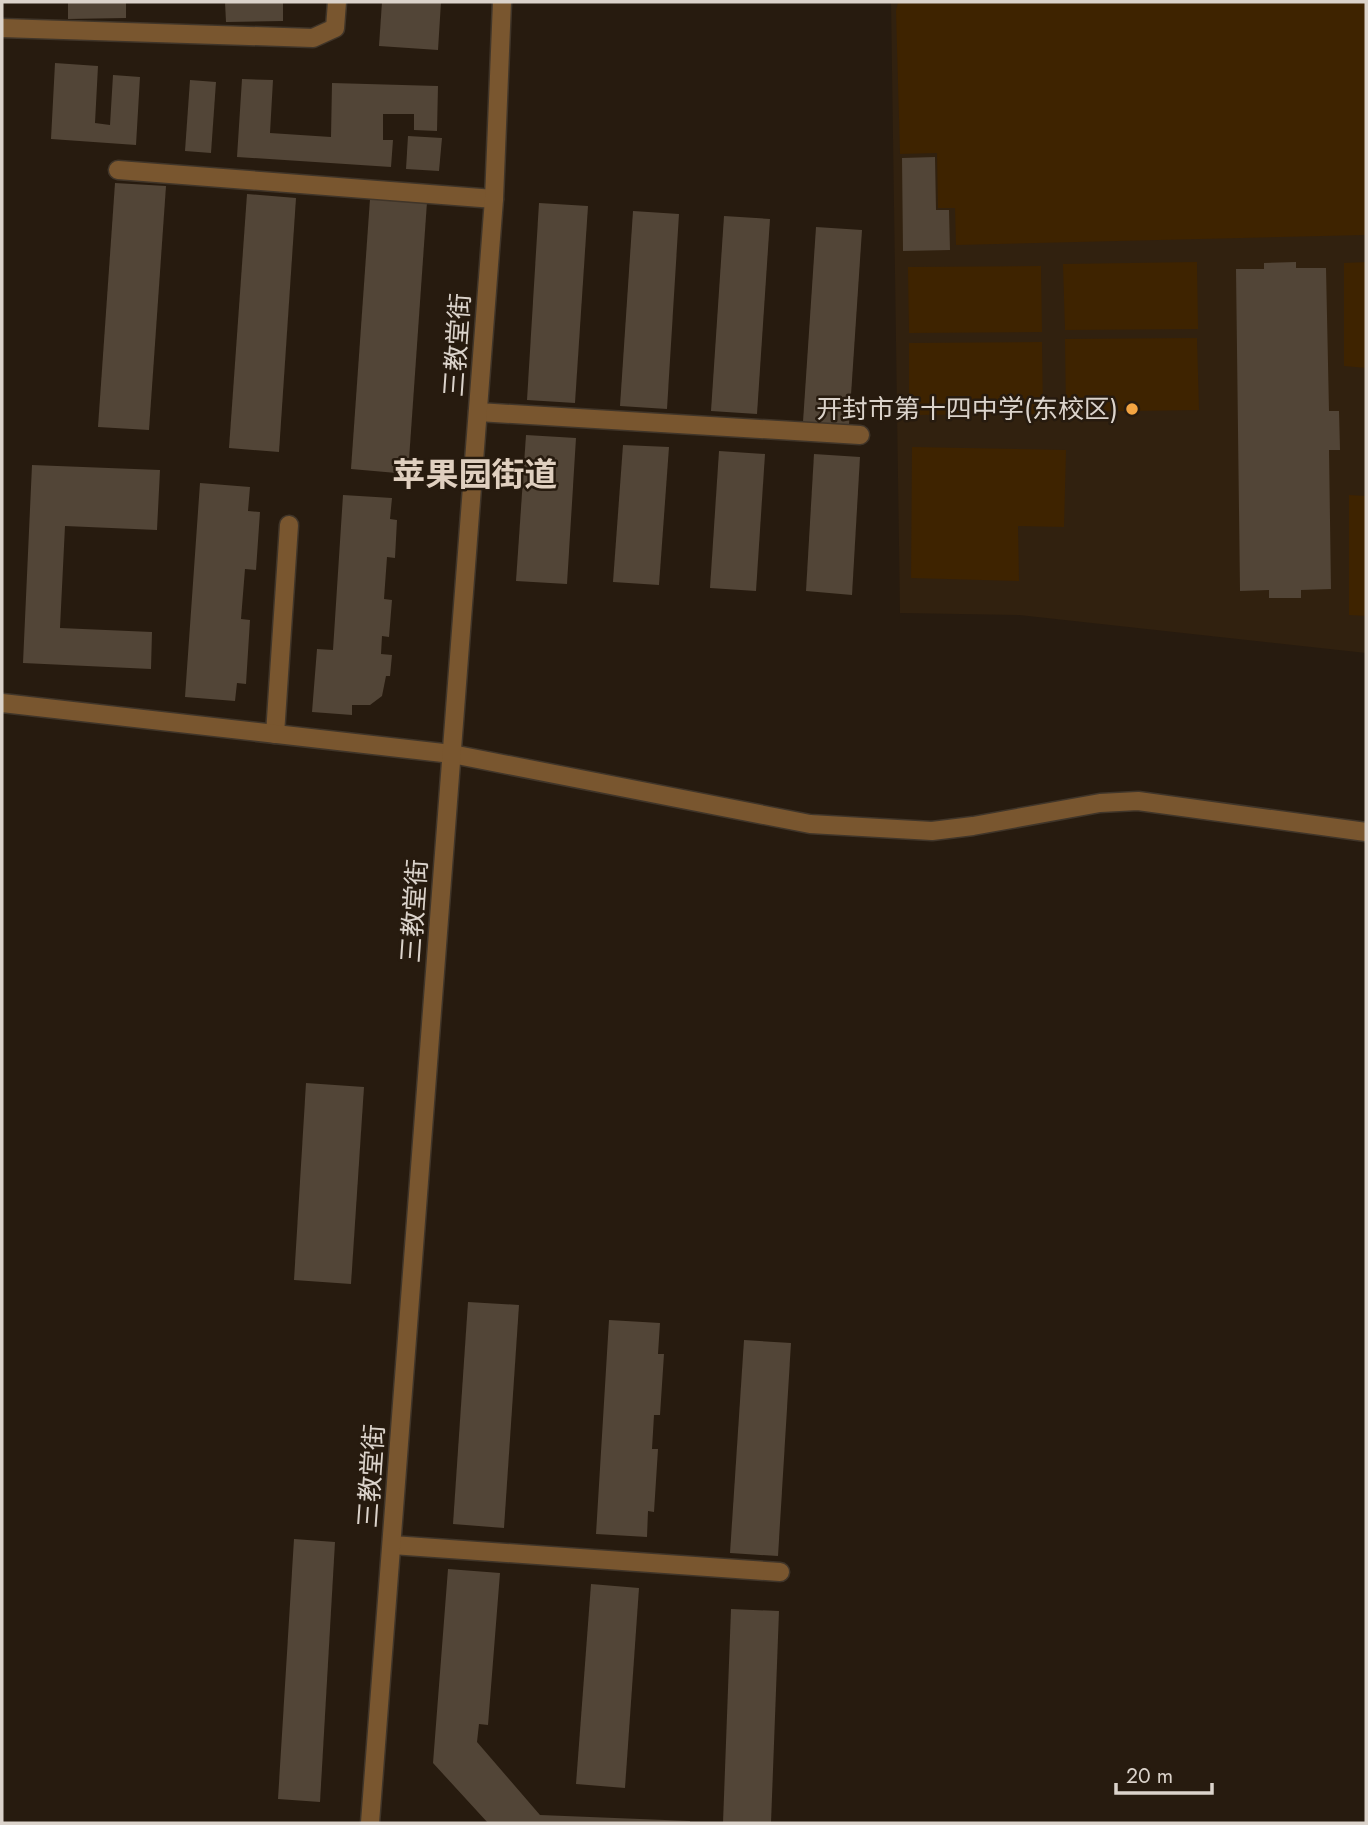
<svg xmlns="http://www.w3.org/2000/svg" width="1368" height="1825" font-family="Jost,'Noto Sans SC',sans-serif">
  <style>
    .built { fill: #31210f }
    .green { fill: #3e2300 }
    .building { fill: #524537 }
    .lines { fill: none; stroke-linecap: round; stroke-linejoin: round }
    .service-casing { stroke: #403529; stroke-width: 21 }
    .minor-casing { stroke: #403529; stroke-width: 21 }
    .tertiary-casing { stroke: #403529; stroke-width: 21 }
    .service { stroke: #79562f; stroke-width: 18 }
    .minor { stroke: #79562f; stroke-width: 18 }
    .tertiary { stroke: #79562f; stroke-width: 18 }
    .poi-dot { fill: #f3a442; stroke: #271b0f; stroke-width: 2.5 }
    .labels { text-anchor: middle; stroke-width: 5; stroke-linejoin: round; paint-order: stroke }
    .street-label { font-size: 26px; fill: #dbd3cb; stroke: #271b0f }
    .poi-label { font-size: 26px; fill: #dbd3cb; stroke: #271b0f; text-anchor: end }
    .district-label { font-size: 33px; font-weight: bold; fill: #dfcfbf; stroke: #271b0f }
  </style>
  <rect width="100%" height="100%" fill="#271b0f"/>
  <path class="built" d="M891,2H1366V653L1019,615L900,613Z"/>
  <g class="green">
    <path d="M898,2H1366V235L956,245L955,208H938L937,153L900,154L896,11Z"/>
    <path d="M1197,262L1198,329L1065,330L1063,264Z"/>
    <path d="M1366,262V368L1344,366V263Z"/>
    <path d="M1041,266L1042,332L909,333L908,267Z"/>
    <path d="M1197,338L1199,410L1066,412L1065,339Z"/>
    <path d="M1042,342L1043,414L909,415V343Z"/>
    <path d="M912,447L1066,450L1064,527L1018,526L1019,581L911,578Z"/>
    <path d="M1349,495L1366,496V616L1349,615Z"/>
  </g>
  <g class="building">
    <path d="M68,2H126V18L68,19Z"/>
    <path d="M225,2H283V21L226,22Z"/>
    <path d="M382,2H441L438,50L379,46Z"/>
    <path d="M55,63L98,66L95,123L110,125L113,75L140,77L136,145L51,139Z"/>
    <path d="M242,79L273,80L270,133L331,137L332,83L438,86L437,131L414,130V114H383V140H393L391,167L237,157Z"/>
    <path d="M190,80L216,82L211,153L185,151Z"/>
    <path d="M408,136L442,138L439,171L406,169Z"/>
    <path d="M935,157L936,210H949L950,250L903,251L902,158Z"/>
    <path d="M115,183L166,186L149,430L98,427Z"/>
    <path d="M247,194L296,198L279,452L229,448Z"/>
    <path d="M370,199L427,202L408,474L351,469Z"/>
    <path d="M539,203L588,206L575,403L527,400Z"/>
    <path d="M633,211L679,214L667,409L620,406Z"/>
    <path d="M724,216L770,219L757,414L711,411Z"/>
    <path d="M816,227L862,230L849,425L803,422Z"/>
    <path d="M1296,262V268H1326L1329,411H1339L1340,450H1329L1331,589L1301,590V598H1269V590L1240,591L1236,269H1264V263Z"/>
    <path d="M526,435L576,438L567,584L516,581Z"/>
    <path d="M623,445L669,447L659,585L613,582Z"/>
    <path d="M719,451L765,454L756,591L710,588Z"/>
    <path d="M814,454L860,457L852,595L806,591Z"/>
    <path d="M32,465L160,470L157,530L65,526L60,628L152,632L151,669L23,663Z"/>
    <path d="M200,483L250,487L248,511L260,512L256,570L245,569L241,619L250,620L246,684L237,683L235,701L185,697Z"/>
    <path d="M343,495L392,498L390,519L397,520L395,558L387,557L384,599L392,600L389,637L382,636L381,654L392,655L390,676H386L382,696L370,705H352V715L312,712L317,649L333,650Z"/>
    <path d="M306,1083L364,1087L351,1284L294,1280Z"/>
    <path d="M468,1302L519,1305L504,1528L453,1524Z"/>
    <path d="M609,1320L660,1323L658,1354H664L660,1415H654L652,1449H658L654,1512L648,1511L647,1537L596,1534Z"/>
    <path d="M744,1340L791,1343L778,1556L730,1553Z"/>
    <path d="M294,1539L335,1542L320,1802L278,1799Z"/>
    <path d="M448,1569L500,1573L488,1725L479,1724L477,1742L540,1815L690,1821V1823H488L433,1763Z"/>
    <path d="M591,1584L639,1588L625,1788L576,1784Z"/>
    <path d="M731,1609L779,1611L771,1823H723Z"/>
  </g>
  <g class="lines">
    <g class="service-casing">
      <g id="service">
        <path d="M2,28L313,38L335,28L337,2"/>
        <path d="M118,170L494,199"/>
        <path d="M478,412L860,435"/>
        <path d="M275,734L289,525"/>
        <path d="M392,1545L780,1572"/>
      </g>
    </g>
    <g class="minor-casing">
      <path id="minor" d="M2,703L452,754L810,824L932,831L973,826L1100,803L1138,801L1366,832"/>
    </g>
    <g class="tertiary-casing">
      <path id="tertiary" d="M370,1823L494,199L502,2"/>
    </g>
    <use href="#service" class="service"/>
    <use href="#minor" class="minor"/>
    <use href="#tertiary" class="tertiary"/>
  </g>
  <circle class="poi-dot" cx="1132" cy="409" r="7"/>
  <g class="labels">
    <g class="street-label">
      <text transform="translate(457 345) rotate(-86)" y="9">三教堂街</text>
      <text transform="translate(414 911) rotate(-86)" y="9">三教堂街</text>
      <text transform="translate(371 1476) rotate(-86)" y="9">三教堂街</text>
    </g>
    <g class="poi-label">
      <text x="1118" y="418">开封市第十四中学(东校区)</text>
    </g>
    <g class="district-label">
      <text x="475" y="486">苹果园街道</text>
    </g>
  </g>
  <rect width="1368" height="1825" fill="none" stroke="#dbd3cb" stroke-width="7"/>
  <path d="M1116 1783v10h96v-10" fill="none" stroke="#dbd3cb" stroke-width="3.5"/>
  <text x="1126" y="1783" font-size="21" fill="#dbd3cb" stroke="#271b0f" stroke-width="5" paint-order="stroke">20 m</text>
</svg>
